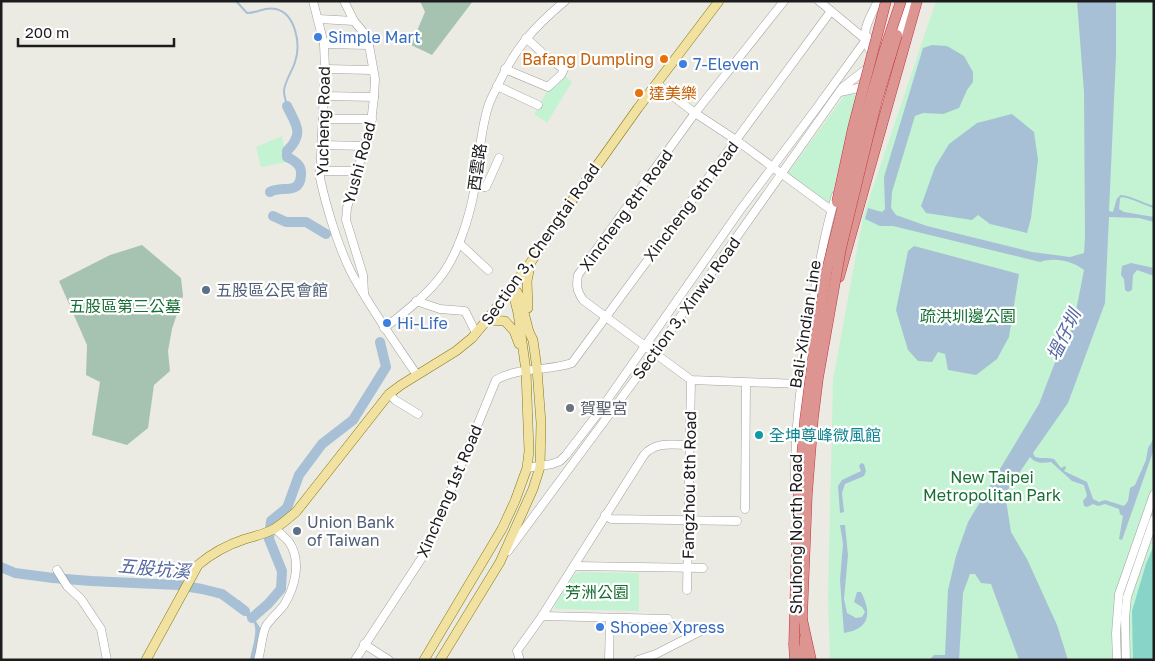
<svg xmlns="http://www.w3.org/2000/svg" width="1155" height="661" font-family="'Golos Text','Noto Sans TC',sans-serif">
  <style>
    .cemetery { fill: #a6c3b1 }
    .park { fill: #c3f3d2 }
    .pitch { fill: #88d4c9 }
    .water { fill: #a7c0d6 }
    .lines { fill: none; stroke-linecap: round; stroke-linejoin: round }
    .stream { stroke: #a7c0d6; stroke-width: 2 }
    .river { stroke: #a7c0d6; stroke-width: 10 }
    .minor-casing { stroke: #a0a0a0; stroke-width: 9 }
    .major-casing { stroke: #857a0f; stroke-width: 10 }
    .highway-casing { stroke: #c43544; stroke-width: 11 }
    .minor { stroke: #fff; stroke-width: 8 }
    .major { stroke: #f2e2a2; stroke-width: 9 }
    .highway { stroke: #dc9591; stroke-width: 10 }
    .highway-bridge-casing { stroke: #c43544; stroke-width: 11; stroke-linecap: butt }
    .highway-bridge { stroke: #dc9591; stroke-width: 10 }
    .shop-dot { fill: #3f7fe0; stroke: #fff; stroke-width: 2 }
    .food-dot { fill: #e8710a; stroke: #fff; stroke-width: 2 }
    .service-dot { fill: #5c6f8a; stroke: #fff; stroke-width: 2 }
    .worship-dot { fill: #6b7280; stroke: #fff; stroke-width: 2 }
    .culture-dot { fill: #0f9aa8; stroke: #fff; stroke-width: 2 }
    .labels { text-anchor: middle; stroke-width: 4.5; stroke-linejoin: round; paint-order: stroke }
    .shop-label { font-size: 16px; fill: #366cbe; stroke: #fff; text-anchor: start }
    .food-label { font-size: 16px; fill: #c56008; stroke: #fff; text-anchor: end }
    .street-label { font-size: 16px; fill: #1c1c1c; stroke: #fff }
    .service-label { font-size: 16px; fill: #4e5e75; stroke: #fff; text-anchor: start }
    .park-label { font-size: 16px; fill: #166e32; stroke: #fff }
    .worship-label { font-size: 16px; fill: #5b616d; stroke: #fff; text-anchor: start }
    .culture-label { font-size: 16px; fill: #0d838f; stroke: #fff; text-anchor: start }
    .water-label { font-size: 18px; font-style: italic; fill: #5367a1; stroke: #fff }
  </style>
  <rect width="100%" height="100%" fill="#ecebe3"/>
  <g class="cemetery">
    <path d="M420,1H473L432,55L411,45L425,12Z"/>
    <path d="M142,245L181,278L183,296L172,329L168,351L170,371L154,385L148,428L127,445L92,435L100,382L86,375L87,345L59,281L110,255Z"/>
  </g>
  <g class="park">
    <path d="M936,1H1154V660H830L828,598L833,380L863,217Z"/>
    <path d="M563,74L572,82L547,123L534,114L549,88Z"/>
    <path d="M851,93L856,96L830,204L788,173L844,96Z"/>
    <path d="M282,136L287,162L261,167L256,147Z"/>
    <path d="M579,572L639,573V611L555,609V605L574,575Z"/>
  </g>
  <path class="pitch" d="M1154,545V660H1133L1132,611L1146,564Z"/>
  <g class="water">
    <path d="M1077,1H1116V56L1109,211L1113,212L1117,198L1120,199L1119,209L1124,212L1154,217V222L1139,218L1109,217L1105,303L1068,403L1033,453L1035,457C1042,459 1047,457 1054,459L1061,468L1065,466L1066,468L1064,471L1087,482L1093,499L1099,502L1105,500L1124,506L1128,501L1130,488L1135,485L1146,460L1148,448L1154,438V449L1122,540L1119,539L1123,516L1120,514L1119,509L1105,504L1098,506L1093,504L1087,507L1084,506L1083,501L1087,496L1084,485L1072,481L1051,462C1042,463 1036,464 1030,457L1005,494L1011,532L1027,559L1057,625L1068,660H1019L991,584L981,583L975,574H970L963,593L959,660H929L934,655H945L948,590L956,556L968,522L1039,404L1054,365L1073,326L1084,270C1073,261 1054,257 1040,262L893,226H880L865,219L868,208L882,212L885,209L884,177L923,48L932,45L947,46L964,56L973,72V82L967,90L959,108L943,114L923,113L915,116L892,192L891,208L896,215L927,226L1032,252L1070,257L1084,253L1085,237L1084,92Z"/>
    <path d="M1012,114L1034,132L1038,160L1031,218L1027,233L990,224L978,215L972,220L926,213L921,206L935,167L949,144L977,123Z"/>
    <path d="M914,246L1019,274L1009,337L997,359L976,375L948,370L945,354L938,352L932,362L918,361L908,350L896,310L908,251Z"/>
    <path d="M1131,263L1154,268V276L1137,270L1133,275L1132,290L1128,292L1125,290L1124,279L1121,275L1122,266Z"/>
    <path d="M861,463L864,464L866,471L864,476L845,484L842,493L844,512L840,513L838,486L842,480L861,471L859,466Z"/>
    <path d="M840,525H845L848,555L844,599L847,613L856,618L862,617L865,612L862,607L854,602L857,592H861C872,613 870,629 844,633L840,580L843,544Z"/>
    <path d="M239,600L246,606L261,629L256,660H250C251,650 260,628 252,621C246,616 240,611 234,605Z"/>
  </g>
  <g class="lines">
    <g class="stream">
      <path d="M236,1L247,13C259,13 264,6 276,9C296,14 301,45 295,62C292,72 285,80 284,91C284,96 286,101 287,106"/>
      <path d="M1119,198L1121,196C1132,197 1143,204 1154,207"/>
    </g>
    <g class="river">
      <path d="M270,192C281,185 300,196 301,175C302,165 295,161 287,157V151C305,133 296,125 287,106"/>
      <path d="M273,216L286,222H306L326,234"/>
      <path d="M1,567L15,573L53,578L91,581L178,585L202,589L222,594L245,611"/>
      <path d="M252,618L268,604L281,589L282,571L269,539L271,521L287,508L299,475L322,444L353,420L386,367L380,342"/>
    </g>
    <g class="minor-casing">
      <g id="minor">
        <path d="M313,1L324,44L325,69L320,178C326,206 338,246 351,272C370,308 394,341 417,375"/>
        <path d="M344,1L354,21L364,33L369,45L375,79L374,97L371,123L347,208L346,220L363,275L364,293"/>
        <path d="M784,1L695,113L578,275C576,286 577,291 583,300L691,380L800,384"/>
        <path d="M819,1L865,39"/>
        <path d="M878,1C873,11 863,28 865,39C867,49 876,57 879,68"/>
        <path d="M319,19L354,21"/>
        <path d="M895,40L898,37L911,1"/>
        <path d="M324,44L369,45"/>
        <path d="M325,69L372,70"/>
        <path d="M505,69L548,87L561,75L564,69L547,57L526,38"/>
        <path d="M657,84L695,113L736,140L831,210"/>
        <path d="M497,86L538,105"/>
        <path d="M840,92L858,88L864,90L866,92"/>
        <path d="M324,96L374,97"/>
        <path d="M323,119H372"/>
        <path d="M322,145L365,146"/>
        <path d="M320,171H357"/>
        <path d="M475,187H486L499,158"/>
        <path d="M459,243L488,270"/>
        <path d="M416,301L440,309L465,311L476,333"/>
        <path d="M384,328C401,316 425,296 438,280C458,256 470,216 475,186C479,159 480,133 488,107C490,100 494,93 497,87C515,48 533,28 565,1"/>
        <path d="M389,394L395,400L418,414"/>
        <path d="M527,468L552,464L560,461L566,455L596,416L741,209L816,109L868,37"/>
        <path d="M795,487C794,432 801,377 810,323C816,280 823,236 836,195"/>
        <path d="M745,509L746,383"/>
        <path d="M605,515L611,519L737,521"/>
        <path d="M508,551L654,354L842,88L870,66"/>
        <path d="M574,566L703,568"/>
        <path d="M57,570L67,586L81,599L101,629L107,660"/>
        <path d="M687,590L691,380"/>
        <path d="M542,616L668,619"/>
        <path d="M364,644L389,660"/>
        <path d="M258,660C261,651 262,633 266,626C271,618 279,612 284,605C295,587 302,561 289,542C285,537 279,533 275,528"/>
        <path d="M355,660L425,553L496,380C517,367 550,371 572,363L831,11"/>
        <path d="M520,660L517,651L542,616L644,455C655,441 673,445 689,445"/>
        <path d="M609,660L610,618"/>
        <path d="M638,660L656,654L701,631"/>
        <path d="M1117,660L1116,633L1119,594L1154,494"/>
        <path d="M1126,660L1125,618L1127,597L1154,519"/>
      </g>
    </g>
    <g class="major-casing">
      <g id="major">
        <path d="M528,308L527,281L530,266"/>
        <path d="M487,320L505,321L514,331L519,344"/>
        <path d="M146,660L198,565C212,553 227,545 245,539C255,536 265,534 274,529C282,524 289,518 296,512L389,394L401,385L456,351L472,338L487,320L531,262L561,216L638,108L719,1"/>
        <path d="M424,660L502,529L515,501L527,468L529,451L526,371L518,313L513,293"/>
        <path d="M440,660L500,562L533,489L540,467L541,423L537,369L533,340L529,332L520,297L517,292L511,288"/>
      </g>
    </g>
    <g class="highway-casing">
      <g id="highway">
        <path d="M839,277L917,1"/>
        <path d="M802,619L811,660"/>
        <path d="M802,641V660"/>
        <path d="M794,645L795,660"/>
      </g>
    </g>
    <use href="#minor" class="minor"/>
    <use href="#major" class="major"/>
    <use href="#highway" class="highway"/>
    <g class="highway-bridge-casing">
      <g id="highway-bridge">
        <path d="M837,202L853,128L886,1"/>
        <path d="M802,619L807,494L813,418L818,378L841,248L877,100L897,35"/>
        <path d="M794,645L798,502L805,420L815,343L827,270L862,129L884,52L901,1"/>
      </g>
    </g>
    <use href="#highway-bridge" class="highway-bridge"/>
  </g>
  <g class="shop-dot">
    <circle cx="318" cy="37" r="5"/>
    <circle cx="683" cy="64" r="5"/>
    <circle cx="387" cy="323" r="5"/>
    <circle cx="600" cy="627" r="5"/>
  </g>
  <g class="food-dot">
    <circle cx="664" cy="59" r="5"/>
    <circle cx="639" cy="93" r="5"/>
  </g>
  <g class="service-dot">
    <circle cx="206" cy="290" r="5"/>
    <circle cx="297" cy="531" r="5"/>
  </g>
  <circle class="worship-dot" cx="570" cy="408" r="5"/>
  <circle class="culture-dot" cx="759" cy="435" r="5"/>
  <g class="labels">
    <g class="shop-label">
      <text x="328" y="43">Simple Mart</text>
      <text x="693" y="70">7-Eleven</text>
      <text x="397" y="329">Hi-Life</text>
      <text x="610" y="633">Shopee Xpress</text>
    </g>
    <g class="food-label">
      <text x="654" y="65">Bafang Dumpling</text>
      <text x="649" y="99" text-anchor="start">達美樂</text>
    </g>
    <g class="street-label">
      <text transform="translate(323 121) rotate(-89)" y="6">Yucheng Road</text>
      <text transform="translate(359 163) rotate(-75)" y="6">Yushi Road</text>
      <text transform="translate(477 167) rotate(-82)" y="6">西雲路</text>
      <text transform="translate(691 201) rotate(-53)" y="6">Xincheng 6th Road</text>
      <text transform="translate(626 210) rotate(-54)" y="6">Xincheng 8th Road</text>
      <text transform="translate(540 244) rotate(-55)" y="6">Section 3, Chengtai Road</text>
      <text transform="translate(686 308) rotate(-54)" y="6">Section 3, Xinwu Road</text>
      <text transform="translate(805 324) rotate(-81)" y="6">Bali-Xindian Line</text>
      <text transform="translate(689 485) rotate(-89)" y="6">Fangzhou 8th Road</text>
      <text transform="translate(449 491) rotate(-67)" y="6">Xincheng 1st Road</text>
      <text transform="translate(796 534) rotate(-90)" y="6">Shuhong North Road</text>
    </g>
    <g class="service-label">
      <text x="216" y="296">五股區公民會館</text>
      <text x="307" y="528">Union Bank<tspan x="307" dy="18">of Taiwan</tspan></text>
    </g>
    <g class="park-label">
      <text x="125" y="312">五股區第三公墓</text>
      <text x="968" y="322">疏洪圳邊公園</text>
      <text x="992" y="483">New Taipei<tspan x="992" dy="18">Metropolitan Park</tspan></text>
      <text x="597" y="598">芳洲公園</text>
    </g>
    <g class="worship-label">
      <text x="580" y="414">賀聖宮</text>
    </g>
    <g class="culture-label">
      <text x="769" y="441">全坤尊峰微風館</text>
    </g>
    <g class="water-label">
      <text transform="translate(1064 335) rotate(-64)" y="6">塭仔圳</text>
      <text transform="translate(154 569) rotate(5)" y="6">五股坑溪</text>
    </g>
  </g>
  <rect width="1155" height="661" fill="none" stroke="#1c1c1c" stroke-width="5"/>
  <path d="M18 38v8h156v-8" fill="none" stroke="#1c1c1c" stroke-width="2.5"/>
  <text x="25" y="38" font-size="15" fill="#1c1c1c" stroke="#ffffff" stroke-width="4" paint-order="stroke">200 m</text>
</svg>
